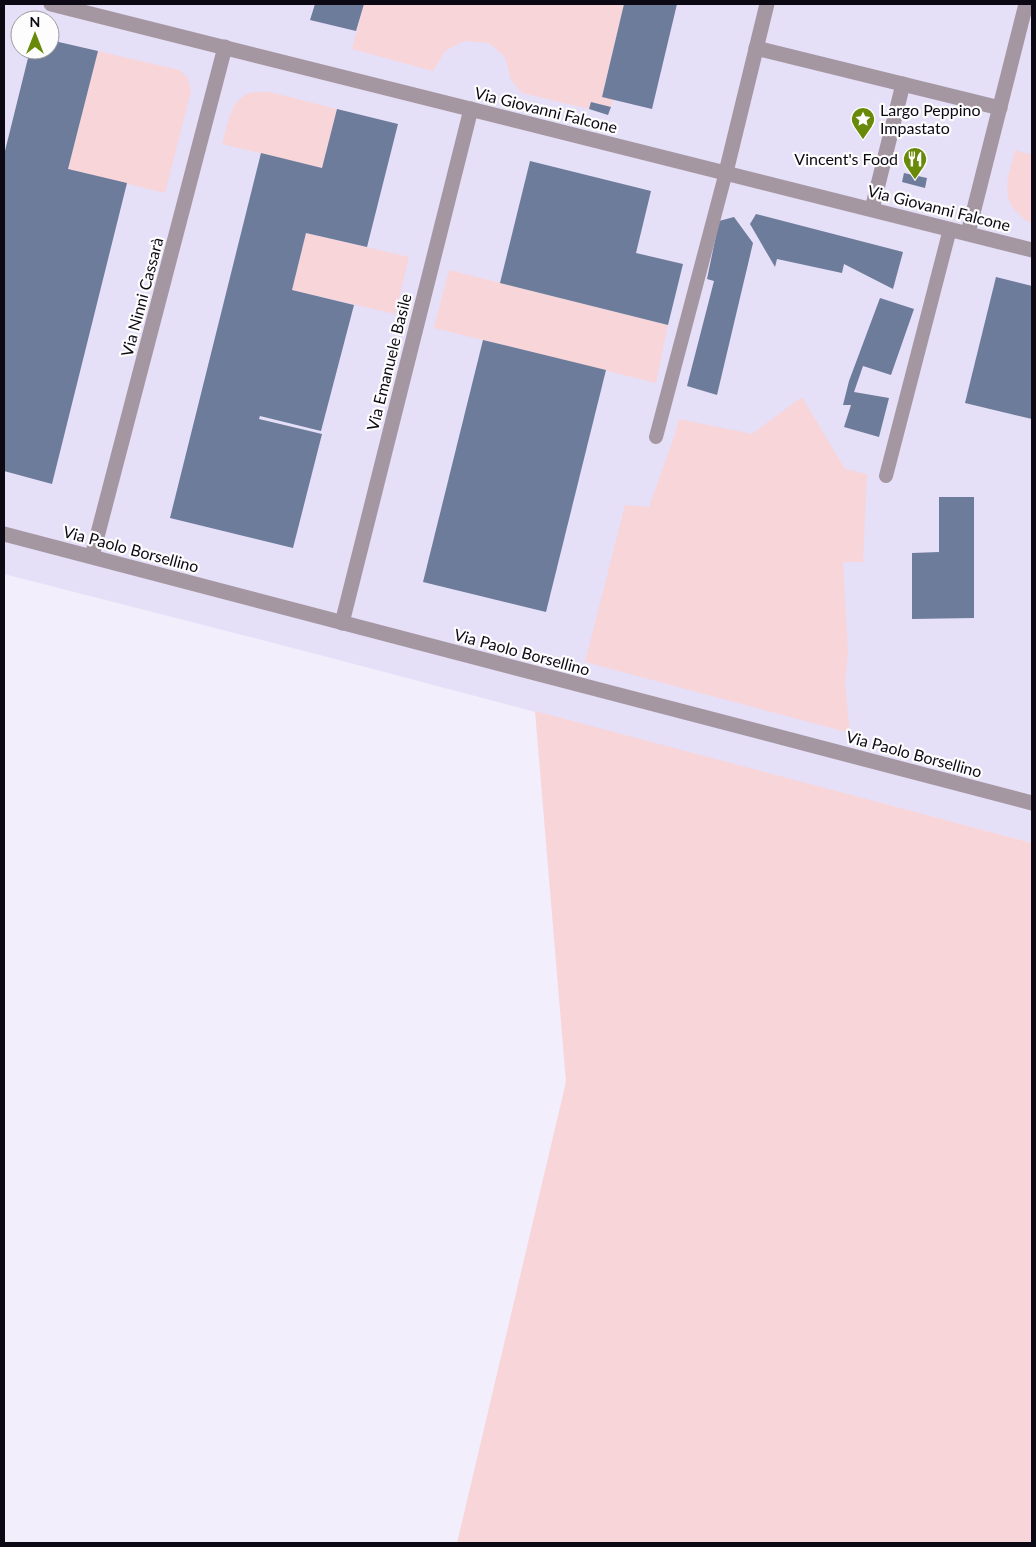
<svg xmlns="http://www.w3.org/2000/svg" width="1036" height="1547" font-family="Lato,sans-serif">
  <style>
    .built { fill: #e6dff8; fill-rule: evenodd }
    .green { fill: #f8d5d9 }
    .building { fill: #6d7c9a }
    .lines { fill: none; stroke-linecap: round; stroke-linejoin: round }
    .lane { stroke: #a597a2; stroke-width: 14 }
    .street { stroke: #a597a2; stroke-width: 15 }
    .labels { text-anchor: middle; stroke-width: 4.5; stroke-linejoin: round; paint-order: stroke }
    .street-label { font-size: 16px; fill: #0d0914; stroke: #fdfdfd }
    .poi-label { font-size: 16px; fill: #0d0914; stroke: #fdfdfd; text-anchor: start }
  </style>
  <rect width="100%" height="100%" fill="#f2eefc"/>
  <path class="built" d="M4,4H1032V843L320,655L4,574ZM20,20H50V50H20Z"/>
  <g class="green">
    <path d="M364,4H624L602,96L613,99L611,107L592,102L589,109L522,93L511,80L505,57L489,43L464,41L445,51L433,71L352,49Z"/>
    <path d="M98,51L179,70L188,78L191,91L165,193L68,169Z"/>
    <path d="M270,92L337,109L322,168L222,144C227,127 230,99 250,93C256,91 264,92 270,92Z"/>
    <path d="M1015,150L1032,155V223C1026,221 1023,218 1019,214C998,196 1010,173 1015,150Z"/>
    <path d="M306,233L409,257L395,314L292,290Z"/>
    <path d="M449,270L668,325L656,383L434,328Z"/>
    <path d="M802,397L845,469L867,474L863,562H843L848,653L845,683L850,733L585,662L625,505L649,507L675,434L679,419L752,434Z"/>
    <path d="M535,711L1032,843V1543H457L566,1082Z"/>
  </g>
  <g class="building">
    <path d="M315,4H364L356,31L310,20Z"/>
    <path d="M624,4H677L652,109L602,97Z"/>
    <path d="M50,40L98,51L68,169L127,183L52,484L4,471V155L30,50H50Z"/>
    <path d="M591,102L611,107L608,115L589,109Z"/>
    <path d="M337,109L398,124L367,247L306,233L292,290L354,305L321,431L260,416L259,419L322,434L293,548L170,518L261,153L322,168Z"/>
    <path d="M530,161L651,191L636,253L683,264L668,325L500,283Z"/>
    <path d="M904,173L927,178L925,188L902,182Z"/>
    <path d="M756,214L903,252L893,289L844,264L842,273L777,259L775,267L750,224Z"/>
    <path d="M734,217L753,243L717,395L687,386L714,281L707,279L719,221Z"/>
    <path d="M996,277L1032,286V419L965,403Z"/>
    <path d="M880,298L914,309L891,375L863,366L854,392L889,398L879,437L844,427L851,405H843L849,381Z"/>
    <path d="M483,340L606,370L546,612L423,582Z"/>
    <path d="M939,497H974V618L912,619V553L939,552Z"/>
  </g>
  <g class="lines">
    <g class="lane">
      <path d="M656,437L726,172"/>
      <path d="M886,476L950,229"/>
    </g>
    <g class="street">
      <path d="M51,4L1032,250"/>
      <path d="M756,48L1000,108"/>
      <path d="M726,172L767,4"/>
      <path d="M872,209L903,84"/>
      <path d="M968,233L1026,4"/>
      <path d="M4,534L1032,803"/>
      <path d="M92,556L225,47"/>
      <path d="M342,623L471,109"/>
    </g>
  </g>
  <defs>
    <g id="sight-pin" transform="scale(1.25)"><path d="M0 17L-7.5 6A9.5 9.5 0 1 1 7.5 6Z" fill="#698a09" stroke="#fdfdfd"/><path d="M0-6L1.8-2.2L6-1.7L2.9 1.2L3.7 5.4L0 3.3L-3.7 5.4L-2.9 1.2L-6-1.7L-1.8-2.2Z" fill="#fff"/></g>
    <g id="restaurant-pin" transform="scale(1.25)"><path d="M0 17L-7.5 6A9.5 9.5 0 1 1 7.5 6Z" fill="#698a09" stroke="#fdfdfd"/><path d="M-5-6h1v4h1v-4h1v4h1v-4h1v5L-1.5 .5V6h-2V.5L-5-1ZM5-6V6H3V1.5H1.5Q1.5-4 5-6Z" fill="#fff"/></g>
  </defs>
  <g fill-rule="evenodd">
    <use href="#sight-pin" x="863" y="119"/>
    <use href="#restaurant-pin" x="915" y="159"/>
  </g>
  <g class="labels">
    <g class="street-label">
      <text transform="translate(546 110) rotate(14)" y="6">Via Giovanni Falcone</text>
      <text transform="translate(939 208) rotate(14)" y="6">Via Giovanni Falcone</text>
      <text transform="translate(142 297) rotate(-75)" y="6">Via Ninni Cassarà</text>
      <text transform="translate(389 362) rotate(-76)" y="6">Via Emanuele Basile</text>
      <text transform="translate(131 549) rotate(15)" y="6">Via Paolo Borsellino</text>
      <text transform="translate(522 652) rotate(15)" y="6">Via Paolo Borsellino</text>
      <text transform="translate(914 754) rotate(15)" y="6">Via Paolo Borsellino</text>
    </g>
    <g class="poi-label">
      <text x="880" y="116">Largo Peppino<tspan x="880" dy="18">Impastato</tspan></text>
      <text x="898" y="165" text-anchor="end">Vincent's Food</text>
    </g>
  </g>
  <rect width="1036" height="1547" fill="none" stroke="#0d0914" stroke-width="10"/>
  <g transform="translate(35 35)"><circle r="24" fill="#fdfdfd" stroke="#9d9ba0"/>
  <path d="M0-4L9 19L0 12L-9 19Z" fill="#698a09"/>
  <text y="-8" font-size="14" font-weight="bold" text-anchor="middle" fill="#0d0914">N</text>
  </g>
</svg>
